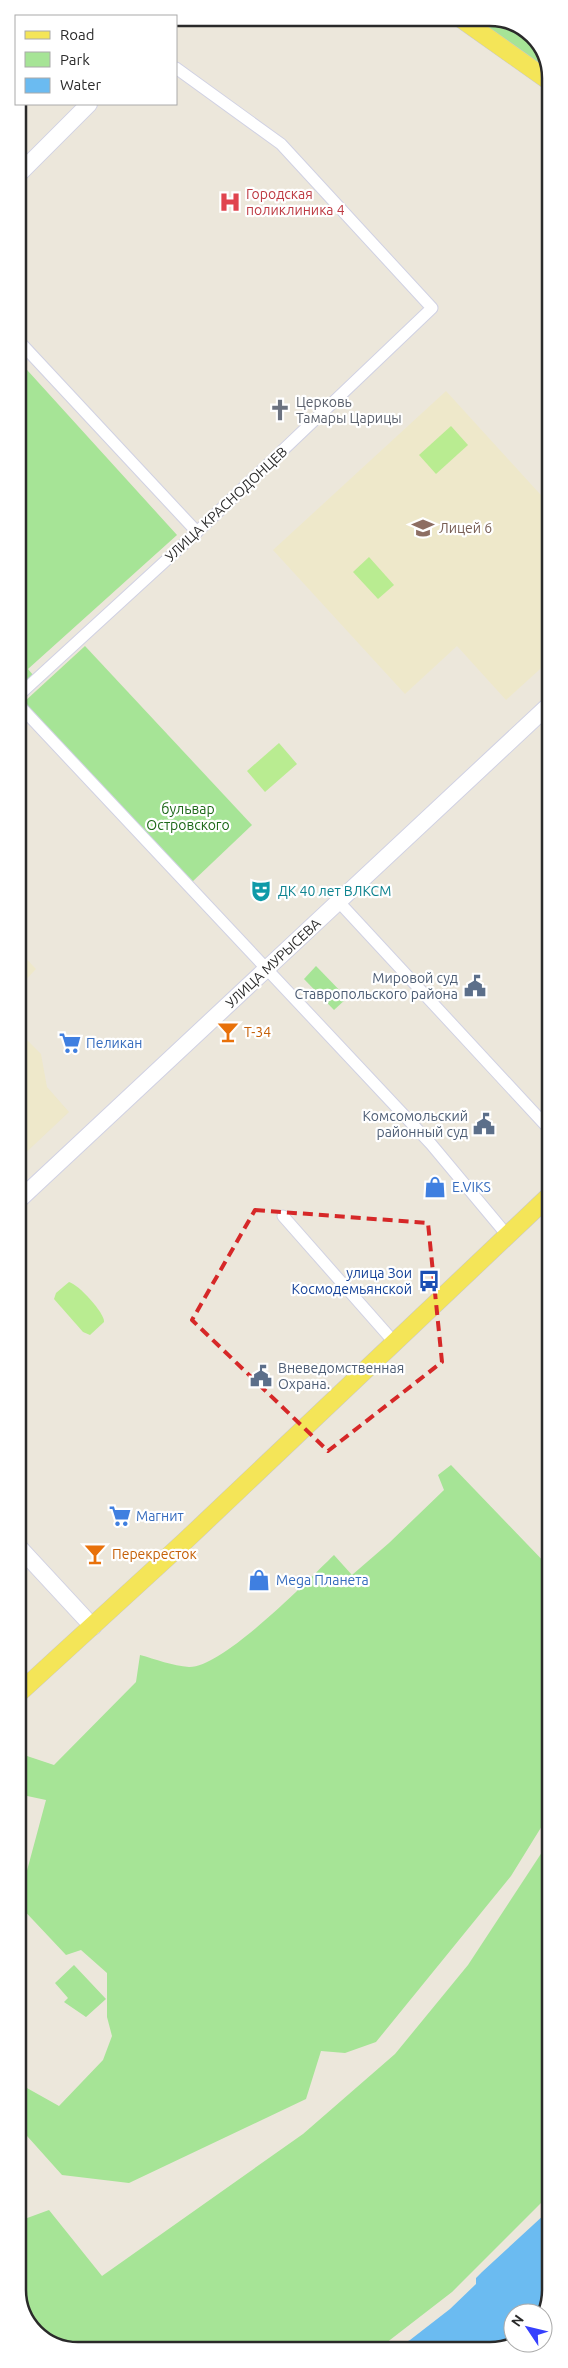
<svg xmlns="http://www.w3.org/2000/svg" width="568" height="2368" font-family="Ubuntu,sans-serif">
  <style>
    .education { fill: #eee8ca }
    .green { fill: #a6e496 }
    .pitch { fill: #b9ec91 }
    .water { fill: #6bbbf1 }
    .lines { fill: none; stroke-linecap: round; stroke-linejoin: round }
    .street-casing { stroke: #d0d1e3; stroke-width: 13 }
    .secondary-casing { stroke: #d0d1e3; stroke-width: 18 }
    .primary-casing { stroke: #c8c8c8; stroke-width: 19 }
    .street { stroke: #fff; stroke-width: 11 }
    .secondary { stroke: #fff; stroke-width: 16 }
    .primary { stroke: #f4e558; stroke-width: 18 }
    .marked { fill: none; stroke: #d62828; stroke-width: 4; stroke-dasharray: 10 6; stroke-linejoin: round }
    .labels { text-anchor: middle; stroke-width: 4.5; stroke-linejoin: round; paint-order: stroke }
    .health-label { font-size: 14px; fill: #be3a42; stroke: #fff; text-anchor: start }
    .worship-label { font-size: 14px; fill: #5b616d; stroke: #fff; text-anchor: start }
    .street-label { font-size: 14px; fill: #2a2a2a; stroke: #fff }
    .education-label { font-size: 14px; fill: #785e54; stroke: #fff; text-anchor: start }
    .park-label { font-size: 14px; fill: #1d6818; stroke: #fff }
    .culture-label { font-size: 14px; fill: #0d838f; stroke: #fff; text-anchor: start }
    .service-label { font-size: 14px; fill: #4e5e75; stroke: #fff; text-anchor: end }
    .food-label { font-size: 14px; fill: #c56008; stroke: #fff; text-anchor: start }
    .shop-label { font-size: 14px; fill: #366cbe; stroke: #fff; text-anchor: start }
    .transit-label { font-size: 14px; fill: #164399; stroke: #fff; text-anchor: end }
    .rim { fill: none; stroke: #2a2a2a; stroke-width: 2.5 }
  </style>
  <rect width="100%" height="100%" fill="#ece7db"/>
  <g class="education">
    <path d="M446,391L550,505V660L506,700L457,646L405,694L273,550Z"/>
    <path d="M18,950L36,969L18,988Z"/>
    <path d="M18,1031L41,1054L47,1087L69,1112L18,1160Z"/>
  </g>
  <g class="green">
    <path d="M470,18C479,18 489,16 497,18C522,23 549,50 549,75Z"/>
    <path d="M18,360L177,535L28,669L33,675L18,689Z"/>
    <path d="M85,646L252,825L192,882L24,702Z"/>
    <path d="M316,966L347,998L334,1010L304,979Z"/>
    <path d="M451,1465L550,1568V1813L511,1876L376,2042L345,2053L321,2051L306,2099L129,2183L62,2175L19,2127L18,2083L59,2106L103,2060L112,2036L107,2017V1973L81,1950L66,1955L18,1904L46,1800L18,1794V1753L54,1765L136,1682L140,1655C155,1659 173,1666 189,1667C223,1668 308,1580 334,1555L352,1575L389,1543L444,1490L438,1475Z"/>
    <path d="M550,1840V2194L452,2292L377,2350H70L35,2333L19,2302V2221L49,2210L102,2276L303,2134L395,2054L468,1965Z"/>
    <path d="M74,1965L106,1999L86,2017L64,2002L68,1998L55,1983Z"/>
  </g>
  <g class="pitch">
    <path d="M451,426L468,445L436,474L419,455Z"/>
    <path d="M369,557L394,585L378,599L353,572Z"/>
    <path d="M279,743L297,764L265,792L247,771Z"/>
    <path d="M69,1282C78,1284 105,1313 104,1322L90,1335L83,1332L54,1299L56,1293Z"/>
  </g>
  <path class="water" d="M545,2214H550V2290L542,2313H513V2343L502,2349L390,2350L410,2340L450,2309L476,2284V2278L482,2272Z"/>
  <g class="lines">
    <g class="street-casing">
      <g id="street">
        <path d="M18,340L197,532"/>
        <path d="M18,696L197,532L432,308L281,144L176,68"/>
        <path d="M18,704L431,1144L507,1235"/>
        <path d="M338,901L550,1130"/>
        <path d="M283,1216L394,1342"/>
      </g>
    </g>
    <g class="secondary-casing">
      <g id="secondary">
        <path d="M18,175L89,104"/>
        <path d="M18,1201L550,704"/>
        <path d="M18,1546L93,1627"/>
      </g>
    </g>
    <g class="primary-casing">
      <g id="primary">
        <path d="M460,18L549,81"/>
        <path d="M18,1694L184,1542L550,1195"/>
      </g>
    </g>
    <use href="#street" class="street"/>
    <use href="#secondary" class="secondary"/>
    <use href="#primary" class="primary"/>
  </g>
  <path class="marked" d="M255,1210L428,1223L442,1362L328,1451L192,1320Z"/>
  <defs>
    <g id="hospital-bare" transform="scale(1.725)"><path d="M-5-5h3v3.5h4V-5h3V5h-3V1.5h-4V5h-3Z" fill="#e0444e" stroke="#fff" stroke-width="2.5" paint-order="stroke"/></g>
    <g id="church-bare" transform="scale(1.725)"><path d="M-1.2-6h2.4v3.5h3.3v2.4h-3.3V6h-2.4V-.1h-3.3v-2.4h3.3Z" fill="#6b7280" stroke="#fff" stroke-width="2.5" paint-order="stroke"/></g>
    <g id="school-bare" transform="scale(1.725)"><path d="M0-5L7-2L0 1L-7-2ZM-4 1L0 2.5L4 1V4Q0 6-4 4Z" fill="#8d6e63" stroke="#fff" stroke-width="2.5" paint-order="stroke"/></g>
    <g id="theatre-bare" transform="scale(1.725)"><path d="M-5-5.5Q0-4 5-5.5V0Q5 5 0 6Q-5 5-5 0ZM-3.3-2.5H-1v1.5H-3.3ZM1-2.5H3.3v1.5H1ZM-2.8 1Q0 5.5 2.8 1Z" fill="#0f9aa8" stroke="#fff" stroke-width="2.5" paint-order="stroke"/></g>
    <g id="civic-bare" transform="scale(1.725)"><path d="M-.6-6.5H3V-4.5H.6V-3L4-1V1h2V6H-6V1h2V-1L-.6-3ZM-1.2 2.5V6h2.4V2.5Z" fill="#5c6f8a" stroke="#fff" stroke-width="2.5" paint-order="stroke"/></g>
    <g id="bar-bare" transform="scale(1.725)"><path d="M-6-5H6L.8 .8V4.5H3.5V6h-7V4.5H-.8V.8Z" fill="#e8710a" stroke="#fff" stroke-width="2.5" paint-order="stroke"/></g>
    <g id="supermarket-bare" transform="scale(1.725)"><path d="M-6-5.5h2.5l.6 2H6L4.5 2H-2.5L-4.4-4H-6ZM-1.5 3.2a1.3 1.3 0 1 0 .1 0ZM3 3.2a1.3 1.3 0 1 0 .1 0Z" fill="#3f7fe0" stroke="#fff" stroke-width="2.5" paint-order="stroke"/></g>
    <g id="shop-bare" transform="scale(1.725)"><path d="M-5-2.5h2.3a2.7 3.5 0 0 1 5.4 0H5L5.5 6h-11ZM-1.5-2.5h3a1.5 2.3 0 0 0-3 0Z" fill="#3f7fe0" stroke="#fff" stroke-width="2.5" paint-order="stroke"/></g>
    <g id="bus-bare" transform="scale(1.725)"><path d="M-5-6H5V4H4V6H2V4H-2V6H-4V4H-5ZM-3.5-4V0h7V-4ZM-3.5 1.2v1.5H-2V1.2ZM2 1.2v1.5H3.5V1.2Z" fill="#1a4fb4" stroke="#fff" stroke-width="2.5" paint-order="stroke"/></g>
  </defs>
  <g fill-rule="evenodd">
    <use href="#hospital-bare" x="230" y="202"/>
    <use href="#church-bare" x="280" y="410"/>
    <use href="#school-bare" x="423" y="528"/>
    <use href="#theatre-bare" x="261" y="891"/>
    <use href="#civic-bare" x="475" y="986"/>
    <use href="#bar-bare" x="228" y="1032"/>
    <use href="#supermarket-bare" x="70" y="1043"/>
    <use href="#civic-bare" x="484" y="1124"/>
    <use href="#shop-bare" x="435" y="1187"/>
    <use href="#bus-bare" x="429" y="1281"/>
    <use href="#civic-bare" x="261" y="1376"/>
    <use href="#supermarket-bare" x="120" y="1516"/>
    <use href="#bar-bare" x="95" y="1554"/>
    <use href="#shop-bare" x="259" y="1580"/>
  </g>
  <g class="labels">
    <g class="health-label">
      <text x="246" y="199">Городская<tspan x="246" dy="16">поликлиника 4</tspan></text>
    </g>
    <g class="worship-label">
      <text x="296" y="407">Церковь<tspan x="296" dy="16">Тамары Царицы</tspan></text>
    </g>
    <g class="street-label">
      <text transform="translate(226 504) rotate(-43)" y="5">УЛИЦА КРАСНОДОНЦЕВ</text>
      <text transform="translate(273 963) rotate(-43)" y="5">УЛИЦА МУРЫСЕВА</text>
    </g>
    <g class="education-label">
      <text x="439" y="533">Лицей 6</text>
    </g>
    <g class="park-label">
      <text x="188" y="814">бульвар<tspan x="188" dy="16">Островского</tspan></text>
    </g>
    <g class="culture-label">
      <text x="278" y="896">ДК 40 лет ВЛКСМ</text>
    </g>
    <g class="service-label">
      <text x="458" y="983">Мировой суд<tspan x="458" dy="16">Ставропольского района</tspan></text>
      <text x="468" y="1121">Комсомольский<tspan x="468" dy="16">районный суд</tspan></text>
      <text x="278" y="1373" text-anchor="start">Вневедомственная<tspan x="278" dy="16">Охрана.</tspan></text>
    </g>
    <g class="food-label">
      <text x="244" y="1037">Т-34</text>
      <text x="112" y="1559">Перекресток</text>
    </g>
    <g class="shop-label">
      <text x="86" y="1048">Пеликан</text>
      <text x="452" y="1192">E.VIKS</text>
      <text x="136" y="1521">Магнит</text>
      <text x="276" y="1585">Mega Планета</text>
    </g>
    <g class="transit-label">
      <text x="412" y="1278">улица Зои<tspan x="412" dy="16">Космодемьянской</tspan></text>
    </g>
  </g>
  <path d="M0 0H568V2368H0ZM78 26H490A52 52 0 0 1 542 78V2290A52 52 0 0 1 490 2342H78A52 52 0 0 1 26 2290V78A52 52 0 0 1 78 26Z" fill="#fff" fill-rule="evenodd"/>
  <path class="rim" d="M78 26H490A52 52 0 0 1 542 78V2290A52 52 0 0 1 490 2342H78A52 52 0 0 1 26 2290V78A52 52 0 0 1 78 26Z"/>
  <rect x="15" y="15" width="162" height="90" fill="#ffffff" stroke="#aaaaaa"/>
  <rect x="25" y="31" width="25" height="8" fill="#f4e558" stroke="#aaaaaa"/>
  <text x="60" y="40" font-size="15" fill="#2a2a2a">Road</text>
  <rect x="25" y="52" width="25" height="15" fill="#a6e496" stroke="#aaaaaa"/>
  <text x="60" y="65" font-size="15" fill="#2a2a2a">Park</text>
  <rect x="25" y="78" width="25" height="15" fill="#6bbbf1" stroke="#aaaaaa"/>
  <text x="60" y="90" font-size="15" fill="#2a2a2a">Water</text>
  <g transform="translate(528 2328) rotate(305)"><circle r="24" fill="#ffffff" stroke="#aaaaaa"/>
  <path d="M0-4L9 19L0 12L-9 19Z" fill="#3640fe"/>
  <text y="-8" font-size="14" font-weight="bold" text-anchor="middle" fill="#2a2a2a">N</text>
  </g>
</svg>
